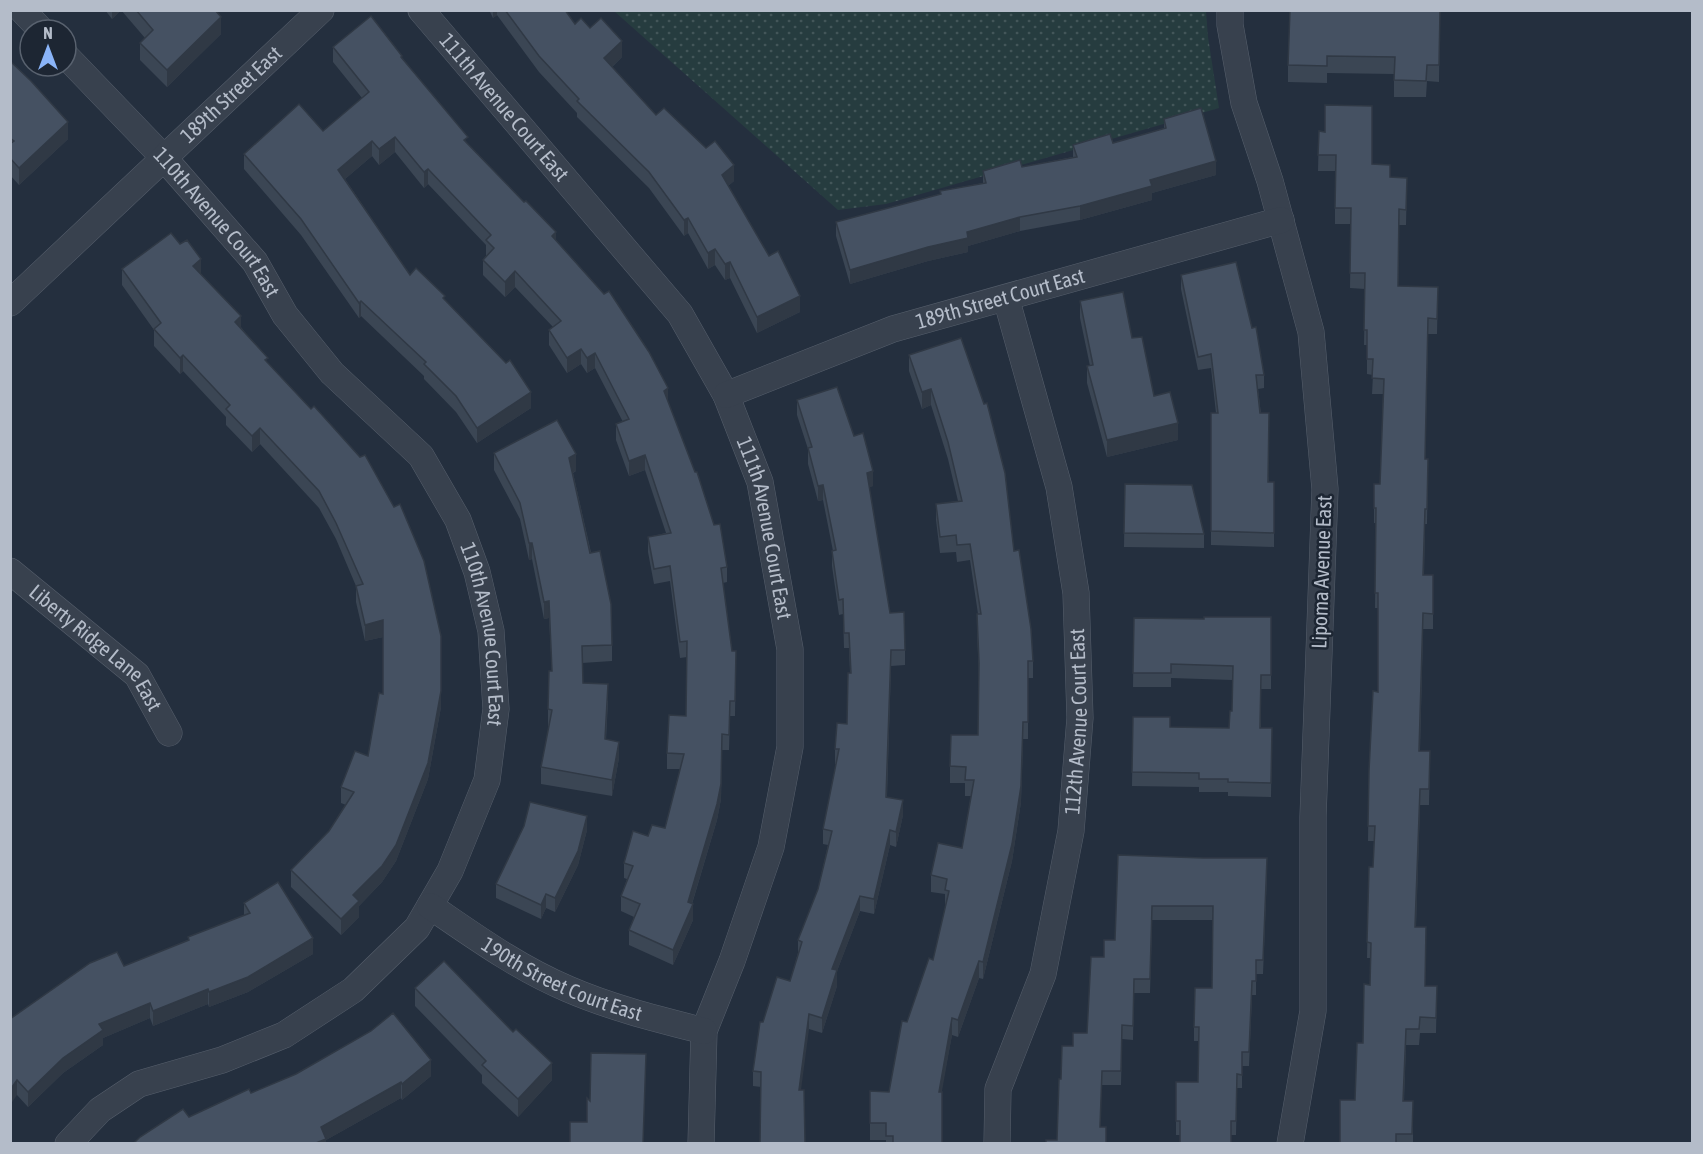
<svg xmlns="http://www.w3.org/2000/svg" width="1703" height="1154" font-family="'Asap Condensed',sans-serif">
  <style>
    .grass { fill: url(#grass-dots) }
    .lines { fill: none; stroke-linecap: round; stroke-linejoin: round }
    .minor-casing { stroke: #565f6c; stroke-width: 27 }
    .minor { stroke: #38414e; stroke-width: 26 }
    .wall { fill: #3b4654 }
    .shaded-wall { fill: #303945 }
    .building { fill: #455162; stroke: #303945; stroke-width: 1.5 }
    .labels { text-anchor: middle; stroke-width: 5; stroke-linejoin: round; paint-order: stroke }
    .street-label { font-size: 21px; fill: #b4bcc9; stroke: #1d2633 }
  </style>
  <defs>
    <pattern id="grass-dots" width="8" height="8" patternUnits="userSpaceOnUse" patternTransform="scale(1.5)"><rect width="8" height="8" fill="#263c3f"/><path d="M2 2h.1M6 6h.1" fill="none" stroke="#435659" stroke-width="1.8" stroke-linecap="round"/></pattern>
  </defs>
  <rect width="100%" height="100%" fill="#242f3e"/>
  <path class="grass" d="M614,11H1206L1208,37L1219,108L886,204L838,210Z"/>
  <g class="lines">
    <g class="minor-casing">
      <g id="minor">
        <path d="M22,10L41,30"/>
        <path id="s1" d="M421,10L680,314L726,395L760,482L790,649V747L771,847L732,961L704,1031L701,1144"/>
        <path d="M1230,10V25L1244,103L1270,181L1311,332L1325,489L1313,817V1011L1290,1144"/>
        <path id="s2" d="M66,56L164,158L255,262L285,315L332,373L421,456L458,520L477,572L491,631L496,709L487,780L450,871L417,928L353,990L284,1035L222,1060L139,1084L100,1110L68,1144"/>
        <path id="s3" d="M10,303L321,10"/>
        <path id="s4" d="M726,395L893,329L1281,220"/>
        <path id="s5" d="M10,571L137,675L169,733"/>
        <path id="s6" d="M430,906C474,936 518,968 568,989C612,1008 657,1019 704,1031"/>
        <path id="s7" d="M997,1144L998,1089L1043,974L1071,831L1080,718L1076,593L1059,487L1006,298"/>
      </g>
    </g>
    <use href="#minor" class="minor"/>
  </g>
  <g class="wall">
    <path d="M105,10H121L112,19Z"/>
    <path d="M121,10H215L221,34L167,87L140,60V43L145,38Z"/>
    <path d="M489,10H565L575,24L590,28L622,57L612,67L656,115L734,181L728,186L800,312L757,333L730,278L725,280L715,265L708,269L688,233L684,236L649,188L577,117V113L539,72L497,15L493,18Z"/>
    <path d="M1440,10L1439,82L1427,81L1426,97H1394V74L1327,73V83L1288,82V65Z"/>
    <path d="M333,47L402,58L468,144L556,241L668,402L727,567V582L723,583L732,651H736L735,716H730L729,750H722L721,799L717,820L692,904L693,920L673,965L629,945V930L634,917L621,911V896L627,879L624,878V863L648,836L665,828L680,769H667V753L686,716L687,657L680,658L670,581L654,584L648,552V537L666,533L645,470L629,476L616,440V424L623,422L595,368L587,373L581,364L567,373L549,345V330L553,327L515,287L505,297L483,275V260L486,256V245L428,184L424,188L395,152L379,165L372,156L345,179L410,275L445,300L531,408L477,443L456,412L424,379V376L361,316L359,318L301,235L244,169V154L323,131L362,98L333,62Z"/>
    <path d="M10,61L68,139L19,185L10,175Z"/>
    <path d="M1164,119L1216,175L1152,193V200L1080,220L1020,231L968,246V252L928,261L850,284L836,236V222L940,194V191L983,183V171L1022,167L1073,157V145L1113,143L1164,129Z"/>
    <path d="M1319,131L1390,177L1407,178L1406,225H1399L1398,286L1438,287L1437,334H1428L1425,459H1428L1427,524H1425L1424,575H1433V629H1423L1420,751H1430L1429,805H1420L1416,927L1425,986H1437L1436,1033H1420L1419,1045H1406L1404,1101H1413V1143H1340L1355,1100L1370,985L1371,958H1367L1369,867H1373L1374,841H1368L1369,771L1378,692V608H1375L1376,523H1374V484H1380L1383,394H1372L1373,375L1367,374V345H1364L1365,289L1350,288L1351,224H1335V171H1318Z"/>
    <path d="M122,269L201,274L268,363L441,707L428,779L396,861L382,882L359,906V917L341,935L291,887V870L329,831L346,805L341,803V787L368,756L383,694V637L365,641L356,602V586L336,539L319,508L260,444L252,452L226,425V417L183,371L180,374L154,346V330L122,285Z"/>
    <path d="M1181,275L1264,375V388L1258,389L1269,482H1274V547L1211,545V413H1216L1211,368L1198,370L1181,289Z"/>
    <path d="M1080,301L1132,338L1154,396L1178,440L1107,457L1087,383V366H1090L1080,318Z"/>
    <path d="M961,338L1014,551L1033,661V678H1028V739H1023L1021,802L1012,861L983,979L979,978L958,1037L952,1035L941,1092L942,1143H886V1140H870V1091L889,1092L907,1022L933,960L946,906H945V894L931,892V875L962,848L971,796H965V783H950V766L978,735L979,677L977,630V614H978L970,560L957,562L956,552L940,553L936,520V504L958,501L948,459L931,405L922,409L909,371V355Z"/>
    <path d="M797,400L854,436L873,486L869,487L890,613L905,650V665L891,666L887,797L903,815L896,847L890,845L874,914L860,911L837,971V986L822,1033L809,1029L761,1087L753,1086V1071L763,1022L790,981L798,953V940L818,889L828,845L823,844V829L836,764H835V749L847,724L850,673L849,648H844L843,614L839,615L832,566V551H833L823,500L818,501L808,464V449L797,415Z"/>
    <path d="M494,453L576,471L573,473L612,645V661L582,663L583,683L608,701L606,740L619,758L612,796L541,784V767L549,726H548V709L552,671L549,618L544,619L532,559L529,560L520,519L494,470Z"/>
    <path d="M1125,484L1204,534V548L1124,547Z"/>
    <path d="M1271,617V689H1261V728H1272L1271,797L1228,796V792H1199V787L1132,786L1133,717L1170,727L1229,728L1232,711V680L1171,678V687H1133L1134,618L1204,619Z"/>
    <path d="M587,830L578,865L555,912L546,908L541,919L496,898V884Z"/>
    <path d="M1118,855L1267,872L1263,974H1256V995H1252L1249,1066H1242V1088H1237L1236,1135H1176V1082H1198L1199,1041H1194V1027L1212,988L1213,920H1152L1150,993H1134L1133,1040L1122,1039L1121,1085H1102L1057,1140L1061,1079L1073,1046L1087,1033L1104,957L1115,940Z"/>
    <path d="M244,903L313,954L248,992L209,1007L208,1004L153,1026L150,1018L103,1038V1045L63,1073L28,1107L17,1095L10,1019L124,966L188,940V937L244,915Z"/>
    <path d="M415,988L513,1032L552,1080L518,1117L482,1083V1075L415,1006Z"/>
    <path d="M431,1076L402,1100L401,1098L326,1140V1143L189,1117L251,1093Z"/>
  </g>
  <g class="shaded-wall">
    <path d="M112,10H121L112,19Z"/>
    <path d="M493,10H497V15L493,18Z"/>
    <path d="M221,17V34L167,87V70Z"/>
    <path d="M622,41V57L604,74V58Z"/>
    <path d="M68,122V139L19,185V168Z"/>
    <path d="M395,137V152L379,165V149Z"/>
    <path d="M372,141V156L338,185V170Z"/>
    <path d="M1216,161V175L1152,193V200L1080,220V206L1150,180Z"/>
    <path d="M734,165V181L722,191V175Z"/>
    <path d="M428,169V184L424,188V172Z"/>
    <path d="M1020,217V231L968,246V252L928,261L850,284V270L967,232Z"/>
    <path d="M688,218V233L684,236V220Z"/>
    <path d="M556,232V247L552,236Z"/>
    <path d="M715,249V265L708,269V253Z"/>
    <path d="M201,259V276L193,266Z"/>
    <path d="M730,262V278L725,280V264Z"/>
    <path d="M515,271V287L505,297V282Z"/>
    <path d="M800,296V312L757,333V317Z"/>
    <path d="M361,301V316L359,318V303Z"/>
    <path d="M241,316V332L235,322Z"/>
    <path d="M581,349V364L567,373V358Z"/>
    <path d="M595,353V368L587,373V358Z"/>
    <path d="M183,355V371L180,374V358Z"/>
    <path d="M668,388V404L664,391Z"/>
    <path d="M931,389V405L922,409V392Z"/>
    <path d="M531,392V408L477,443V428Z"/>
    <path d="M1178,423V440L1107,457V440Z"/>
    <path d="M260,428V444L252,452V436Z"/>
    <path d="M576,454V471L569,474V458Z"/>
    <path d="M645,455V470L629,476V461Z"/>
    <path d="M873,471V486L867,488V473Z"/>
    <path d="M823,485V500L818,501V486Z"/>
    <path d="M529,543H532V559L529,560Z"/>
    <path d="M549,601V618L544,619V602Z"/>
    <path d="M383,620V637L365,641V625Z"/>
    <path d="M441,636V707L428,779L396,861L382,882L359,906V917L341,935V919L353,895Z"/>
    <path d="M1023,722L1021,802L1012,861L983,979V962Z"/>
    <path d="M619,742V758L612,796V780Z"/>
    <path d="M722,750L721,799L717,820L689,913L693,904V920L673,965V950L688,902Z"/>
    <path d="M1420,789V805L1415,943V927Z"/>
    <path d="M903,800V815L896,847V832Z"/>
    <path d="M587,816V830L578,865L555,912V898Z"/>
    <path d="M890,830V845L874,914V899Z"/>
    <path d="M546,894V908L541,919V905Z"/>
    <path d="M860,896V911L837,971V986L822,1033V1018L832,969Z"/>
    <path d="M313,938V954L248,992L209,1007V992Z"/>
    <path d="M979,961V978L958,1037V1020Z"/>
    <path d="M208,989V1004L153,1026V1011Z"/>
    <path d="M150,1003V1018L103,1038V1045L63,1073L28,1107V1092L99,1024Z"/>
    <path d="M809,1014V1029L799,1105V1090Z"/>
    <path d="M952,1018V1035L939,1108V1092Z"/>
    <path d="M431,1060V1076L402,1100V1084Z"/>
    <path d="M552,1063V1080L518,1117V1099Z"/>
    <path d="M17,1080V1095L10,1105V1090Z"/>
    <path d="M401,1082V1098L326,1140V1143H316L321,1127Z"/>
  </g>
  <g class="building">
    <path d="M136,10H215L221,17L167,70L140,43L153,30Z"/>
    <path d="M505,10H565L575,24L581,18L590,28L601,18L622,41L604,58L656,115L664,108L706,148L715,141L734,165L722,175L769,256L778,251L800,296L757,317L730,262L725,264L715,249L708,253L688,218L684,220L649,172L577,101L579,99L539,56Z"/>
    <path d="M1290,10H1440L1439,65H1427L1426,81L1394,80L1395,57L1327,56V66L1288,65Z"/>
    <path d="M371,16L402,56L401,57L468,137L464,140L524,202L526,201L556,232L552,236L604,294L609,291L649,352L668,388L664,391L695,472H697L714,525L720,524L727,567L721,568L732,651H736L735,701H730L729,735L722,734L721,784L717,804L688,902L693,904L673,950L629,930L640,904L621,896L633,866L624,863L633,831L648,836L652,825L665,828L684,754L667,753L669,715L686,716L687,641L680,642L670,566L654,569L648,537L671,533L645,455L629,461L616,424L629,419L595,353L587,358L581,349L567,358L549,330L561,321L515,271L505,282L483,260L494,248L486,240L491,235L428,169L424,172L395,137L379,149L372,141L338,170L410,275L416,268L445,296L443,298L506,363L510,360L531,392L477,428L456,396L424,364L426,362L361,301L359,303L301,219L244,154L299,104L323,131L369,92L333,47Z"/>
    <path d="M10,61L31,81L68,122L19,168L10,158V144L14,141L10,138Z"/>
    <path d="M1325,105L1372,106V164L1390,165V177L1407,178L1406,210L1399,209L1398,286L1438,287L1437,319L1428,318L1425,459H1428L1427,509H1425L1423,575H1433V614L1423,613L1419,751H1430L1429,789H1420L1415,927H1426L1425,986H1437L1436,1018L1420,1017L1419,1029H1406L1403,1101H1413L1412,1134H1396V1143H1340V1100H1355L1357,1043H1363L1364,984L1370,985L1371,943L1367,942L1369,867H1373L1375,826H1368L1369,771L1373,691L1378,692V593H1375L1376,508H1374V484H1380L1384,379L1372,378L1373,359H1367V330H1364L1365,273H1350L1351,208H1335L1336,155H1318L1319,131L1325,132Z"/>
    <path d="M1201,108L1216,161L1150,180L1152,186L1080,206L1020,217L967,232L968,238L928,247L850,270L836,222L941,194L940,191L986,183L983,171L1020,160L1022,167L1077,157L1073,145L1110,134L1113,143L1166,128L1164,119Z"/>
    <path d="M171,233L180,244L187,240L201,259L193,266L241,316L235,322L268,358L265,360L311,409L314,406L360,457L365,455L394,507L400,504L424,561L441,636V691L428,763L396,845L382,866L353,895L359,901L341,919L291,870L329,831L354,792L341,787L355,751L368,756L379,693L383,694V620L365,625L356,586L363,584L336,523L319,491L260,428L252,436L226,409L230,405L183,355L180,358L154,329L161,323L122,269Z"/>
    <path d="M1236,262L1252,328L1256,327L1264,375H1256L1260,413H1269L1268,482H1274V533L1211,531V413H1218L1211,354L1198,357L1181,275Z"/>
    <path d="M1123,292L1132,338L1142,337L1154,396L1170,392L1178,423L1107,440L1087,366L1093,365L1080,301Z"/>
    <path d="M961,338L984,404L987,403L1005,473L1014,551L1019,550L1031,629L1033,661H1028V722H1023L1021,786L1012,844L983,962L979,961L958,1020L952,1018L939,1092H942V1143H893V1136H886V1123H870V1091L889,1092L902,1021L907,1022L929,958L933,960L949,891L945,890L947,879L931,875L938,843L962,848L974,780H965L966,767L950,766L951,735H978L979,663L977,614H981L970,544L957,545L956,535L940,537L936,504L962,501L948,442L931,389L922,392L909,355Z"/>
    <path d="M837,387L854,436L863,433L873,471L867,473L890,613L904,612L905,650H891L886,797L903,800L896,832L890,830L874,899L860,896L832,969L837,970L822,1018L809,1014L799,1090H804L805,1143H760L761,1072L753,1071L760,1022H763L777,977L790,981L802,942L798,940L818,889L832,831L823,829L839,749H835L837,723L847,724L848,673H851L849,633H844L843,599L839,600L832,551L836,550L823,485L818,486L808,448L812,447L797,400Z"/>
    <path d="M557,420L576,454L569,458L590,553L600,551L611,604L612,645L582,646L583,683L608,684L605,739L619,742L612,780L541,767L552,710L548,709L549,671H552L549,601L544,602L532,543H529L520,503L494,453Z"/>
    <path d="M1125,484L1192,485L1204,534L1124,533Z"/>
    <path d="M1204,617H1271V675H1261L1260,728H1272L1271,783L1228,782V779H1199V773L1132,772L1133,717H1170V727L1229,728L1230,711H1232L1233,666L1171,664V673H1133L1134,618L1204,619Z"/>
    <path d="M530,802L587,816L578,851L555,898L546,894L541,905L496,884L524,826Z"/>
    <path d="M1118,855L1203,858H1267L1263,960H1256V981H1252L1249,1052H1242V1075L1237,1074L1236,1121H1231V1143H1180V1121H1176V1082H1198L1199,1027H1194L1195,988H1212L1213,906H1152L1150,979H1134L1133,1026L1122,1025L1121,1071H1102L1100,1127H1106V1143H1046V1140H1057L1059,1079H1061L1062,1046H1073V1033H1087L1091,957H1104V940H1115Z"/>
    <path d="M278,882L313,938L248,977L209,992L208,989L153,1011L150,1003L99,1024L103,1030L63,1058L28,1092L17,1080L10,1090V1019L90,963L117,952L124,966L189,940L188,937L250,913L244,903Z"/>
    <path d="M444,961L513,1032L516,1029L552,1063L518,1099L482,1065L486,1061L415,988Z"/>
    <path d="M393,1013L431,1060L402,1084L401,1082L321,1127L326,1139L316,1143H134L140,1137L183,1109L189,1117L249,1089L251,1093L296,1074L371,1031Z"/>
    <path d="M591,1053L646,1054L643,1143H570V1122H587V1098L590,1101Z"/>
  </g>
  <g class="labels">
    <g class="street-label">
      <text dy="7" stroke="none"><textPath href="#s3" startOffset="304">189th Street East</textPath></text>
      <text dy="7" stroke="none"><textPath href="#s1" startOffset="128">111th Avenue Court East</textPath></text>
      <text dy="7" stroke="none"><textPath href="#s2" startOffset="225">110th Avenue Court East</textPath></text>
      <text dy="7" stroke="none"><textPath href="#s4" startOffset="291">189th Street Court East</textPath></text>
      <text dy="7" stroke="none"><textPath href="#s1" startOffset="632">111th Avenue Court East</textPath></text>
      <text transform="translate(1322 572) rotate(-88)" y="7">Lipoma Avenue East</text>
      <text dy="7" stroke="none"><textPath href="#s2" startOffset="729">110th Avenue Court East</textPath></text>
      <text dy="7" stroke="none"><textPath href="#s5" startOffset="116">Liberty Ridge Lane East</textPath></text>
      <text dy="7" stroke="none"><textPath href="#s7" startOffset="434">112th Avenue Court East</textPath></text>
      <text dy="7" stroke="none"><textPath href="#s6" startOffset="152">190th Street Court East</textPath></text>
    </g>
  </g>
  <rect width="1703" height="1154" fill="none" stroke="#b4bcc9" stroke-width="24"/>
  <g transform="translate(48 48)"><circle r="28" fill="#1d2633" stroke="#59626f" stroke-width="1.5"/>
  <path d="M0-4.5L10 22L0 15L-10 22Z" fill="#8ab4f8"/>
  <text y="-9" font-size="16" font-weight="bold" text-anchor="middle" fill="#b4bcc9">N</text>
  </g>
</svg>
